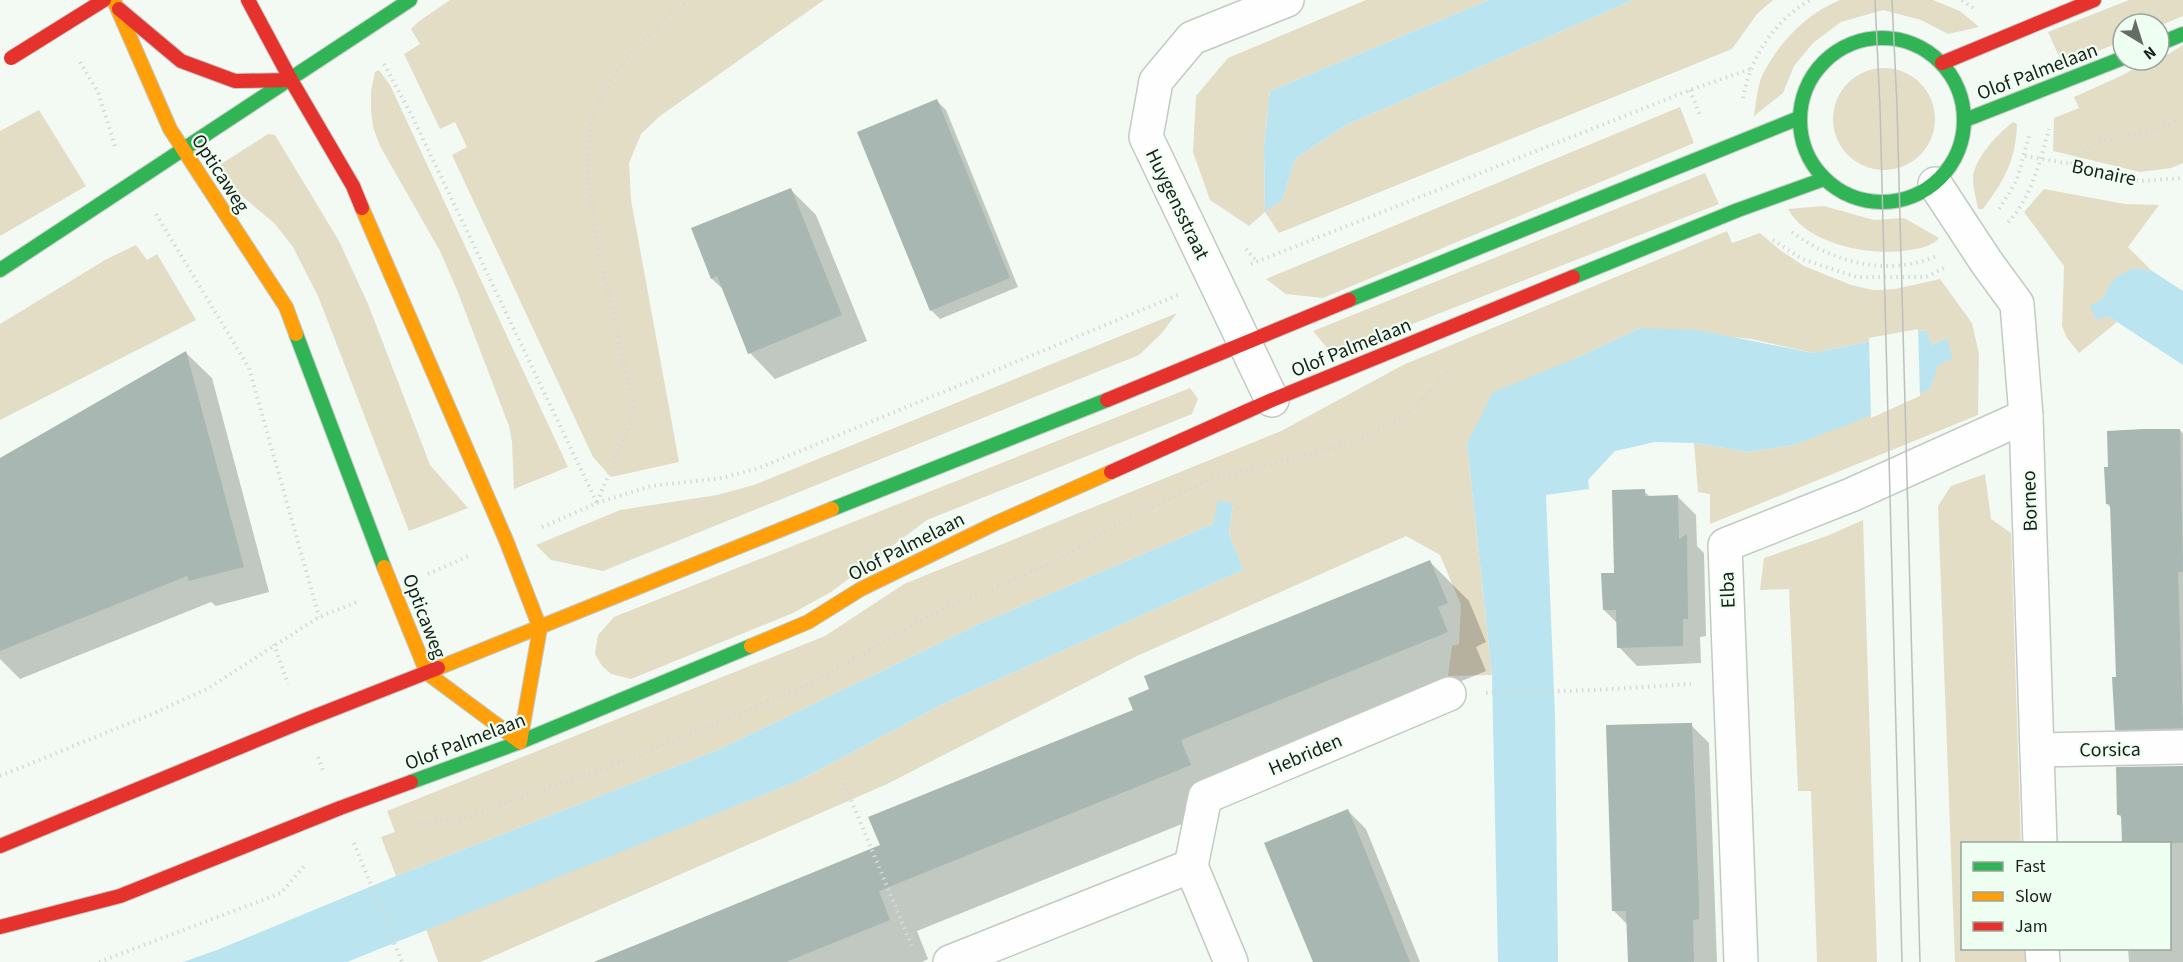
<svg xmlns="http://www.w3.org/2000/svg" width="2183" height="962" font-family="'Source Sans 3',sans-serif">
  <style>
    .green { fill: #e4ddc6 }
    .water { fill: #bae4ef }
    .pier { fill: #f2faf3 }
    .shadow { fill: #0003 }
    .building { fill: #a8b7b2 }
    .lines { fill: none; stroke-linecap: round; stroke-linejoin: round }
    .street-casing { stroke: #c3cac4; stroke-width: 36 }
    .fast-casing { stroke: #c3cac4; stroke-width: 16 }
    .slow-casing { stroke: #c3cac4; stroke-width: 16 }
    .jam-casing { stroke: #c3cac4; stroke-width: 16 }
    .path { stroke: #d6d9d7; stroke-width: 4; stroke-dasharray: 1.5 4.5; stroke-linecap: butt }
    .street { stroke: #fdfefd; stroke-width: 33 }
    .fast { stroke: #30b455; stroke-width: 14 }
    .slow { stroke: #ff9f0a; stroke-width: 14 }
    .jam { stroke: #e5322d; stroke-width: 14 }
    .tram { stroke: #bdbfbd; stroke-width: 1.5 }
    .jam-bridge-casing { stroke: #d1d5d2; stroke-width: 16; stroke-linecap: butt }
    .jam-bridge { stroke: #e5322d; stroke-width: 14 }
    .labels { text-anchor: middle; stroke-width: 4.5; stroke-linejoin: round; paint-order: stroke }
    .street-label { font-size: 20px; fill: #191f1b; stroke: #eefef1 }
  </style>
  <rect width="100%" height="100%" fill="#f2faf3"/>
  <g class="green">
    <path d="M450,0H824L660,116L641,134L629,163L631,200L679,462L611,477L593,457L452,155L467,147L455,122L440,129L404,54L420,44L411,29L418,22Z"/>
    <path d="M1366,0H1489L1270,91L1264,147L1265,211L1282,200L1295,159L1344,126L1633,0H1773L1757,14L1732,49L1279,233L1265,212L1249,226L1210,200L1193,152L1196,96L1228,58Z"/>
    <path d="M1840,0H1933L1960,11L1979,27L1948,34L1921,20L1883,10L1841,22L1813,43L1794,66L1783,93L1754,116C1756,103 1757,86 1763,74C1779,42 1806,14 1840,0Z"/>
    <path d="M2129,0H2183V16L2159,26V24H2123V41L2063,65L2048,32Z"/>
    <path d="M2183,45V163L2171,168L2140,172L2053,151L2054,118L2079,108L2074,97L2123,75L2149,60H2159Z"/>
    <circle cx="1884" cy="119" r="51"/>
    <path d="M379,70L390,85L568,467L514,489L512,442L509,426L457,290L440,251L380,146L373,127L371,110V91L375,72Z"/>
    <path d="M1680,107L1694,143L1323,298L1286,294L1266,279Z"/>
    <path d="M39,110L86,186L0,236V131Z"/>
    <path d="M2013,122L2017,124C2016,160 2004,181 1983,209H1978C1976,198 1971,181 1974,171C1981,151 1997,135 2013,122Z"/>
    <path d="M268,134L275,135L339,241L368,304L430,465L468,508L409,531L318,296L293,247L275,224L235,190L221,170V164Z"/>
    <path d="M1705,173L1719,204L1333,355L1313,331Z"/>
    <path d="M2044,189L2125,204L2159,205L2128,247L2152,271L2135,268L2108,288L2102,300L2108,316L2117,322L2079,353L2067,338L2062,326L2064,266L2024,212Z"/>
    <path d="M1824,206L1874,220L1904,218L1939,238C1933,246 1919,249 1910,250C1873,257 1807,245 1788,209Z"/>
    <path d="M1727,231L1732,243L1760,233L1780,250L1804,266L1851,285L1873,290L1895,289L1940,279L1972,323L1979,354L1978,415L1710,524V494L1698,492L1694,443L1749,452L1793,445L1930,389L1946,338L1932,345L1925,330L1813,353L1751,339L1640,328L1574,359L1467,443L1492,675L1448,676L1452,646L1459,644L1461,605L1440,555L1406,536L1137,656L887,784L480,962H438L426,929L800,780L943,704L1243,570L1229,533L1233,504L1213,524L977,625L720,749L396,876L381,837L395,832L387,811L825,636L904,584L1281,431L1403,365Z"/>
    <path d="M136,245L147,260L157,254L196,320L0,420V324L105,260Z"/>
    <path d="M1177,313L1161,334L1139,355L603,571L551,560L536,545L620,510L717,495L754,485Z"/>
    <path d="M1190,388L1198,399L1192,414L927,520L831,592L793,613L631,679L611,674L602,666L595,654L598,635L614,617Z"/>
    <path d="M1985,474L1991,519L2011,533L2021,843L1962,844V948L2025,949V962H1955L1938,506L1951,486Z"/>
    <path d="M1863,520L1877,962H1817L1811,791H1798L1789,589L1760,590L1764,558L1827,536Z"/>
  </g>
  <g class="water">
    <path d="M1489,0H1633L1344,126L1295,159L1282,200L1265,212L1264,147L1270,91Z"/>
    <path d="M2135,268L2152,271L2183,291V365L2108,316L2096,320L2090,305L2102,300C2111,281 2115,275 2135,268Z"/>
    <path d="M1640,328L1697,330L1813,353L1926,330L1932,345L1946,338L1953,358L1939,364L1930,389L1850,424L1793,445L1749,452L1694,443L1655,442L1615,451L1588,480L1589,489L1546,495L1555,716L1558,962H1498L1492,675L1467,443L1493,392L1574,359Z"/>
    <path d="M1218,500L1233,504L1229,533L1243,570L943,704L800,780L347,962H183L217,950L396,876L720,749L977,625L1213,524Z"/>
  </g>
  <path class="pier" d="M1918,329L1920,396L1871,418L1869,338Z"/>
  <g class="shadow">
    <path d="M937,101L946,110L1018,287L940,319L931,310Z"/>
    <path d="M791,190L816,215L867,341L775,379L750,353L725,291L712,279L693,229Z"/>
    <path d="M186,353L212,378L269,592L216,606L211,602L20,679L0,659V460Z"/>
    <path d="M2180,430L2183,434V745L2134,746L2116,729L2117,678L2111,508L2107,504Z"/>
    <path d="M1644,491L1651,498L1678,497L1696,515L1697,546L1704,553L1706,636L1700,637L1701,663L1637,666L1619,647L1618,624L1604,610Z"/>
    <path d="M1430,562L1469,601L1486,642L1476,647L1486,671L1219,780L1229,805L917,931L928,959L922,962H594L882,846L1134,711Z"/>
    <path d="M1691,725L1709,743L1717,962H1629L1628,925L1613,910Z"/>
    <path d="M2183,767V962H2129L2128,948H2170V844H2124L2123,819L2119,815Z"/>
    <path d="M1348,811L1366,829L1420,962H1314Z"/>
  </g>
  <g class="building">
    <path d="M937,99L1010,278L930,311L857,132Z"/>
    <path d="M791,188L842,315L748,354L717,276L711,279L691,228Z"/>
    <path d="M186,351L244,567L189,581L187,576L0,651V458Z"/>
    <path d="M2143,429H2180L2183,572H2178L2183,728L2115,730L2112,677H2116L2110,504H2106L2104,467H2108L2107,431Z"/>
    <path d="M1645,489V496L1678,495L1679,539L1687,534L1688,619H1683V646L1617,648L1616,610H1603L1601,573H1614L1612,490Z"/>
    <path d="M1430,560L1448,603L1438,607L1448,632L1181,740L1191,765L879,891L890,920L786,962H594L880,845L868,817L1133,710L1128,698L1149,689L1144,676Z"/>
    <path d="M1686,723H1692L1699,899V919L1693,920L1694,962H1628L1626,911H1612L1606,725Z"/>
    <path d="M2183,766V843H2122L2121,815H2117L2116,767Z"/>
    <path d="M1348,809L1365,850L1410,962H1313L1264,843Z"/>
  </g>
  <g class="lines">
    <g class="street-casing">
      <g id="street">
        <path d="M1935,184L1987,263L2017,304L2026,416L2040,844"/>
        <path d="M1272,400L1146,137L1156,81L1192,38L1287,0"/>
        <path d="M2037,750L2183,747"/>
        <path d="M1191,866L1231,962"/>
        <path d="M2042,948L2043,962"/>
        <path d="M950,962L1191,866L1205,797L1449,694"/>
        <path d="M1741,962L1725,545L1851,495L2026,416"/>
      </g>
    </g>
    <g class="fast-casing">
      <g id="fast">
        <circle cx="1882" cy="120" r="82"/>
        <path d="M2159,44L2183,34"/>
        <path d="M1965,120L2123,58"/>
        <path d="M0,270L410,0"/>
        <path d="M1573,277L1738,210L1824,179"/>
        <path d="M1349,300L1799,118"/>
        <path d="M296,334L384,567"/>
        <path d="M832,509L1107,400"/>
        <path d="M411,782L520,742L751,646"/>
      </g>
    </g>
    <g class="slow-casing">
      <g id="slow">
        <path d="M115,3L170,129L286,307L296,334"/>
        <path d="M362,208L506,540L540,628L520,742"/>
        <path d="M384,567L427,673L520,742"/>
        <path d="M751,646L808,622L861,589L994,524L1111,472"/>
        <path d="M438,668L832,509"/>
      </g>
    </g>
    <g class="jam-casing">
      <g id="jam">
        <path d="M248,0L291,80L353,186L362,208"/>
        <path d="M119,9L181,61L235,81L291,80"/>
        <path d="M1942,63L2094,0"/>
        <path d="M1107,400L1349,300"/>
        <path d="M1111,472L1272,400L1573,277"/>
        <path d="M0,846L303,721L438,668"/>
        <path d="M0,927L120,896L340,808L411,782"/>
      </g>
    </g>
    <g class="path">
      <path d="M1962,0L1973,8"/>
      <path d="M80,62L98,92L115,146"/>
      <path d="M384,64L412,116L597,503"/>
      <path d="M1690,90L1700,115"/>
      <path d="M1743,98C1750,58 1774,21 1810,0"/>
      <path d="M2025,156L2071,164L2140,181L2183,178"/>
      <path d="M2071,164L2092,144L2145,132L2183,119"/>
      <path d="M1999,209L2017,180L2029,136"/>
      <path d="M156,214L249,368L319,617"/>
      <path d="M2008,222C2030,201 2041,159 2049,129"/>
      <path d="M1792,232C1834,263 1887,277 1937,256"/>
      <path d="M1773,240L1802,259L1856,277H1926L1944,268"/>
      <path d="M1246,249L1257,262"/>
      <path d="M1251,264L1690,90L1751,69"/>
      <path d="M597,502L635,412L595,233L587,166L592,113L621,64L669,14L690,0"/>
      <path d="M542,527L597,503L651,486L722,478L759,468L1178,295"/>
      <path d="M428,574L471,555"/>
      <path d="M274,644L288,684"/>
      <path d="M1486,693L1594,690L1691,684"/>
      <path d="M318,757L324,773"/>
      <path d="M0,776L152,714L207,689L319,617L357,602"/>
      <path d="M842,778L913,949"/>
      <path d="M417,824L464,818L625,761L803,687L933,614L1058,560L1126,519L1209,480L1354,442L1406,415L1448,372"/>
      <path d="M354,843L402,962"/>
      <path d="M99,962L281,893L304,866"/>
    </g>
    <use href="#street" class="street"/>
    <use href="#fast" class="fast"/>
    <use href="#slow" class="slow"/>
    <use href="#jam" class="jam"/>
    <g class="tram">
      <path d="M1875,0L1880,107L1902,962"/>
      <path d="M1892,0L1897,106L1920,962"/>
    </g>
    <g class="jam-bridge-casing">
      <path id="jam-bridge" d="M11,58L104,0"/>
    </g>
    <use href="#jam-bridge" class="jam-bridge"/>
  </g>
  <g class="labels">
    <g class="street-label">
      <text transform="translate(2037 71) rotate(-21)" y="7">Olof Palmelaan</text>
      <text transform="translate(2104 172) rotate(12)" y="7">Bonaire</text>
      <text transform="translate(221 173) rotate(57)" y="7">Opticaweg</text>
      <text transform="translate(1178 204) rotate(64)" y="7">Huygensstraat</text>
      <text transform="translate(1351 347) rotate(-22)" y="7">Olof Palmelaan</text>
      <text transform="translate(2029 501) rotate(-92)" y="7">Borneo</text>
      <text transform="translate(906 546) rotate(-27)" y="7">Olof Palmelaan</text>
      <text transform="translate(1727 590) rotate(-92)" y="7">Elba</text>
      <text transform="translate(425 616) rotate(69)" y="7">Opticaweg</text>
      <text transform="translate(465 741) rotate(-21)" y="7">Olof Palmelaan</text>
      <text transform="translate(2110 749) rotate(-1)" y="7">Corsica</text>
      <text transform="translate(1305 754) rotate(-23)" y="7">Hebriden</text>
    </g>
  </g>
  <rect x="1961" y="842" width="210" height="108" fill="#eefef1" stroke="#99a59b" stroke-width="1.5"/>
  <rect x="1973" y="862" width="30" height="9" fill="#30b455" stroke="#99a59b" stroke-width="1.5"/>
  <text x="2015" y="872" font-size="18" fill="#191f1b">Fast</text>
  <rect x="1973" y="892" width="30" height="9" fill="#ff9f0a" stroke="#99a59b" stroke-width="1.5"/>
  <text x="2015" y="902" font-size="18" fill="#191f1b">Slow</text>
  <rect x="1973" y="922" width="30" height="9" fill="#e5322d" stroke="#99a59b" stroke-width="1.5"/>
  <text x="2015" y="932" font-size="18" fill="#191f1b">Jam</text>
  <g transform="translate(2141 42) rotate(142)"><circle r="28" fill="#eefef1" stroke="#99a59b" stroke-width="1.5"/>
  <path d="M0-4.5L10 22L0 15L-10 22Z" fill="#656c67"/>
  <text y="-9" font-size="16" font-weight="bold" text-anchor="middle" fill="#191f1b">N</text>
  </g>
</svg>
